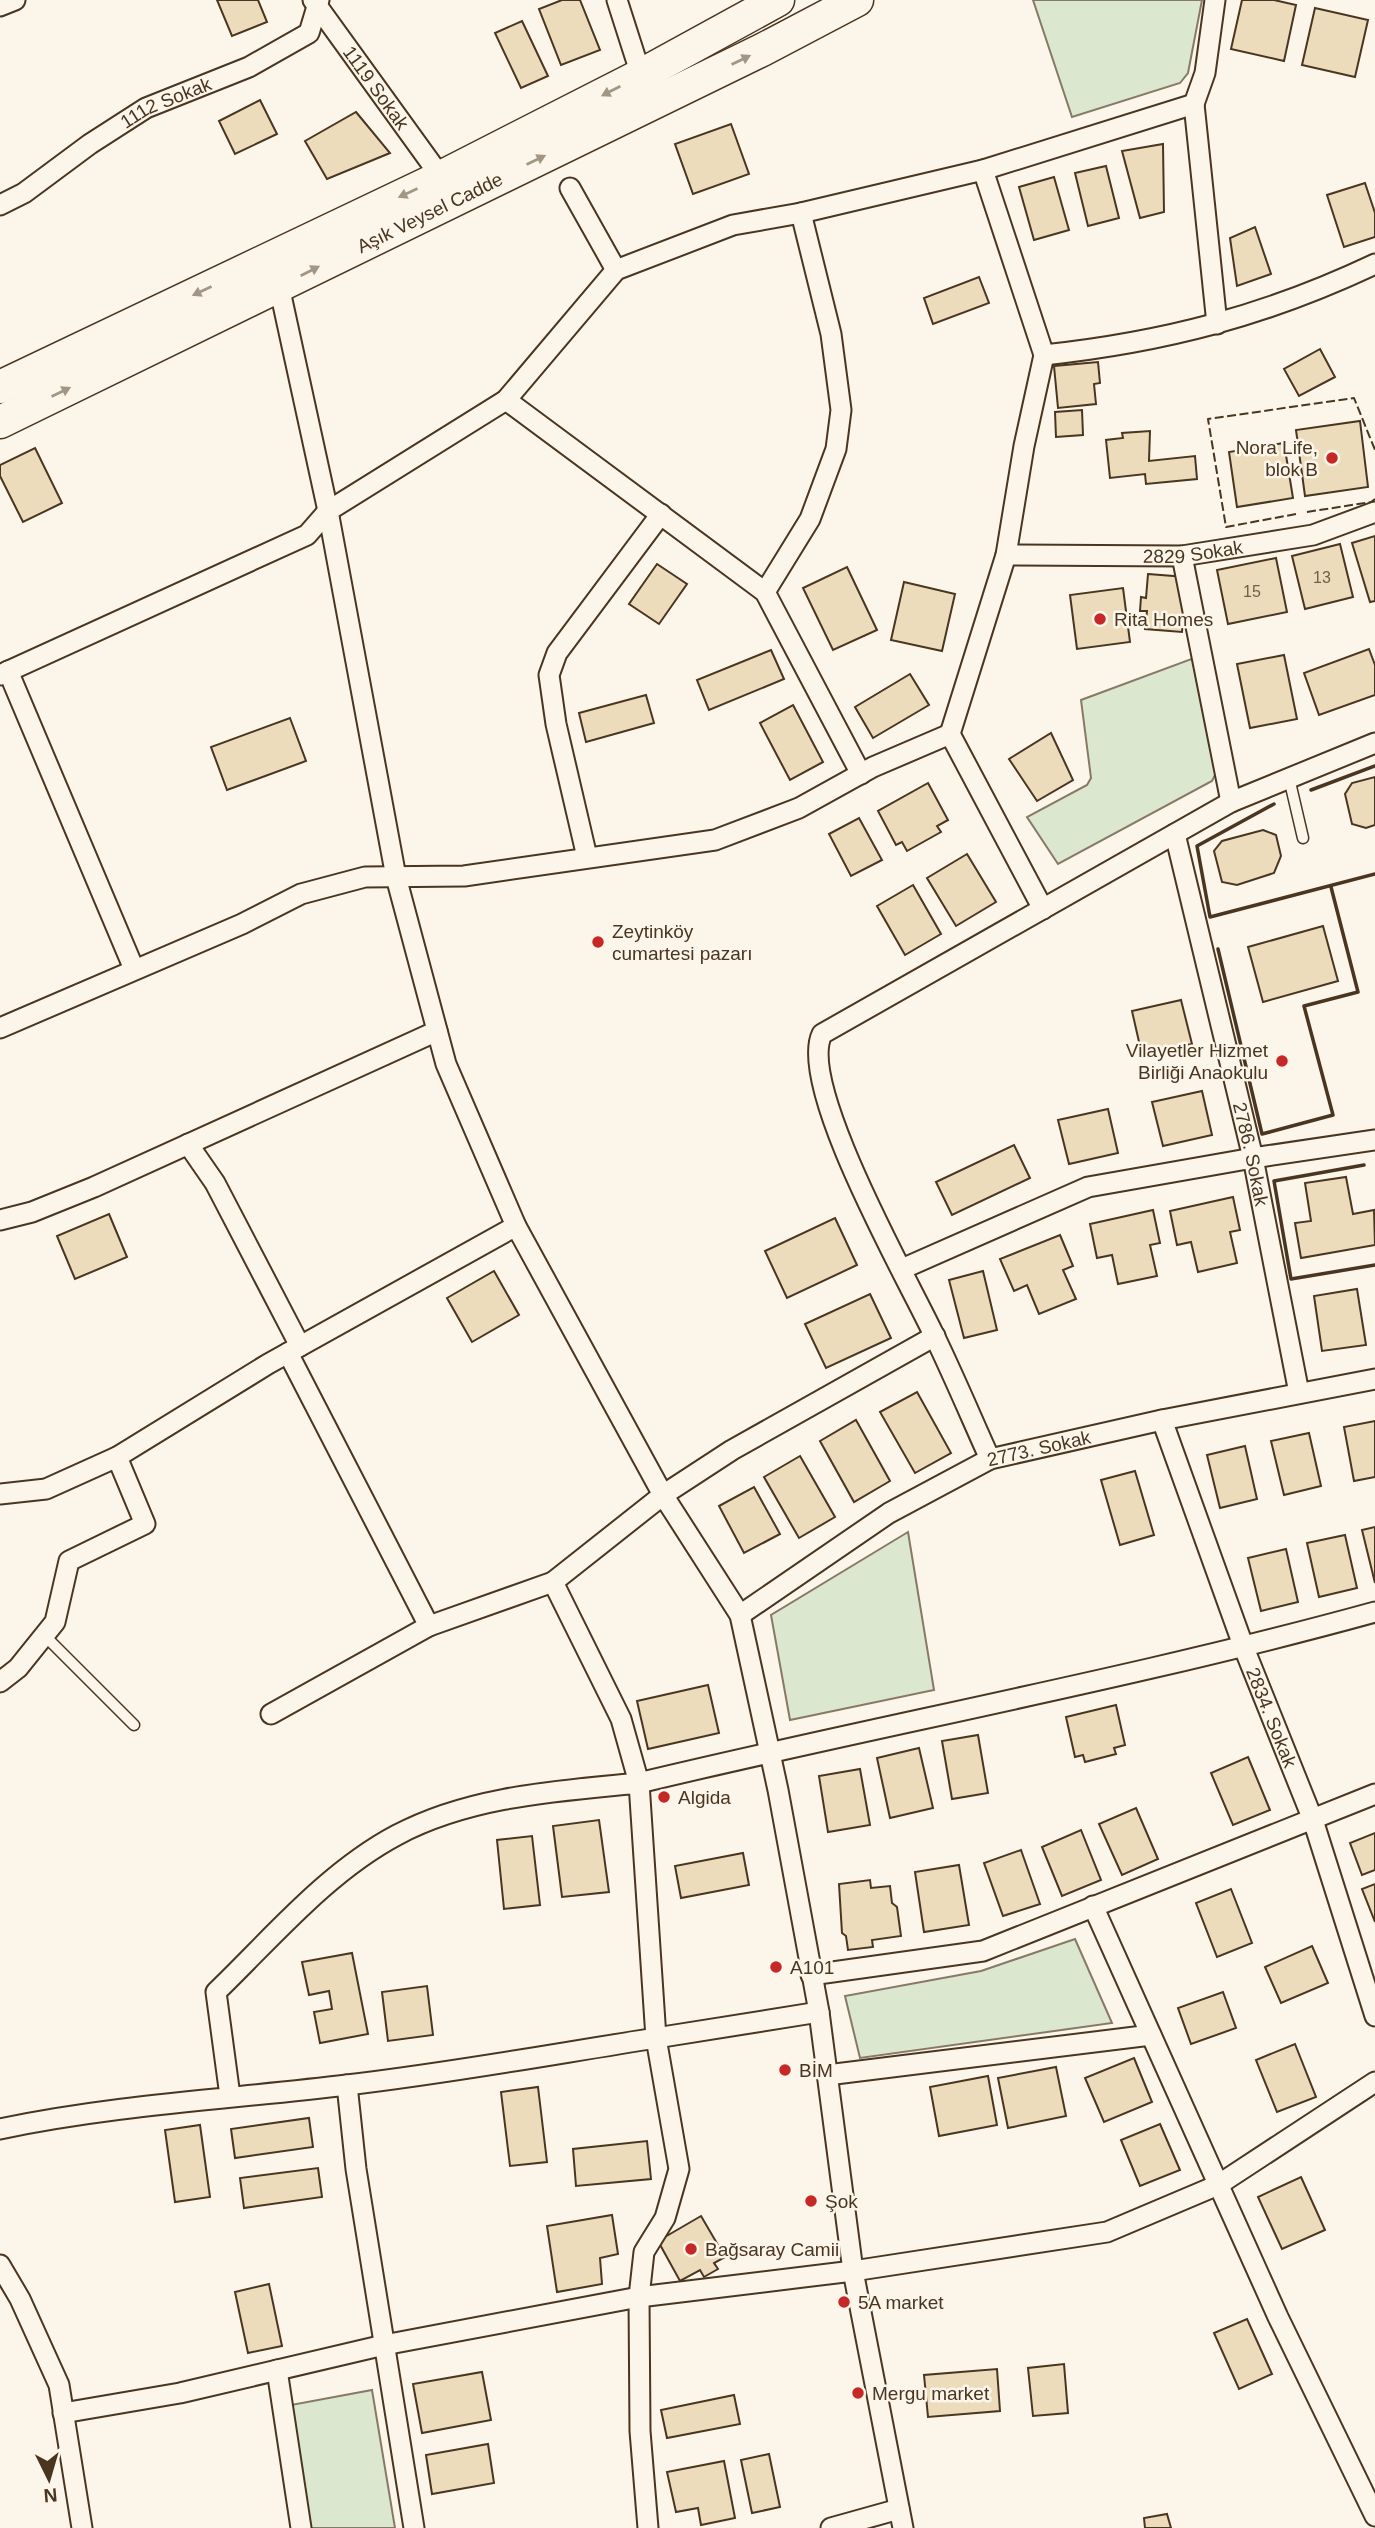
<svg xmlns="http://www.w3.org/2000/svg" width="1375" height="2528" font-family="Arial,sans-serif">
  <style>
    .green { fill: #dce7d0; stroke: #887966; stroke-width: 2 }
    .building { fill: #ecdcbc; stroke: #4a3520; stroke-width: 2 }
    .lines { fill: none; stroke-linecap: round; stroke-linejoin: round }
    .service-casing { stroke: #4a3520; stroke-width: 13 }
    .minor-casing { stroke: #4a3520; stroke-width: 23 }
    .primary-casing { stroke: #4a3520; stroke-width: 35 }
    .service { stroke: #fbf6e9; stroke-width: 10 }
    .minor { stroke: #fbf6e9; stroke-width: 19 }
    .primary { stroke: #fbf6e9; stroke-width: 32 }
    .fence { stroke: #4a3520; stroke-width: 2; stroke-dasharray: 9 3.5; stroke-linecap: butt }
    .wall { stroke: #4a3520; stroke-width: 3.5 }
    .oneway { fill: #a29684 }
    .poi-dot { fill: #c62828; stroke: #fbf6e9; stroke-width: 2.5 }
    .labels { text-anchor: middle; stroke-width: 5; stroke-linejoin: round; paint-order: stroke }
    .number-label { font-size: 16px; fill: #725f47 }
    .street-label { font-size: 19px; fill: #4a3520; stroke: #fbf6e9 }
    .poi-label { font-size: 19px; fill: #4a3520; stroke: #fbf6e9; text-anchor: start }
  </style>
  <rect width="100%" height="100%" fill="#fbf6e9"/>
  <g class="green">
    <path d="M1033,0H1202L1188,73L1180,83L1072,117Z"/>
    <path d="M1194,658L1216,773L1212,781L1058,864L1027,817L1087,785L1091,778L1081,700Z"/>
    <path d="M908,1532L934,1690L790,1720L771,1615Z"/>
    <path d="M1075,1939L1112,2023L860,2058L845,1996L981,1971Z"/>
    <path d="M372,2390L395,2528H310L291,2405Z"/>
  </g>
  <g class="building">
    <path d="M217,0H258L267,22L232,36Z"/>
    <path d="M562,0H580L600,50L561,65L539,9Z"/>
    <path d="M1242,0H1274L1296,5L1284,61L1231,49Z"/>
    <path d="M1315,8L1368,20L1355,77L1302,65Z"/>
    <path d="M522,21L548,76L521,88L495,33Z"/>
    <path d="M260,100L277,134L235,154L219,121Z"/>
    <path d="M356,112L390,153L327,179L305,141Z"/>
    <path d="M731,124L749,174L693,194L675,144Z"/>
    <path d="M1163,144L1164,212L1140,218L1122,151Z"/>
    <path d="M1106,166L1119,218L1088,226L1075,173Z"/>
    <path d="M1054,177L1069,230L1034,240L1019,187Z"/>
    <path d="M1365,183L1375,213V237L1344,247L1327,195Z"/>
    <path d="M1255,227L1271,274L1237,286L1230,238Z"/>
    <path d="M979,277L989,303L933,324L924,298Z"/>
    <path d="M1320,349L1335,377L1299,396L1284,369Z"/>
    <path d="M1098,362L1100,383L1094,384L1096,404L1058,408L1054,366Z"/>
    <path d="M1082,410L1083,435L1056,437L1055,412Z"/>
    <path d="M1360,421L1368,487L1305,496L1296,430Z"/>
    <path d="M1150,431L1149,461L1195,456L1197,479L1146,484L1145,474L1110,478L1106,440L1123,438L1122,433Z"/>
    <path d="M1284,443L1293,498L1237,507L1229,452Z"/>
    <path d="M35,448L62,503L23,522L0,476V465Z"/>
    <path d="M1375,536V601L1370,602L1352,543Z"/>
    <path d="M1340,544L1353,597L1305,609L1292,556Z"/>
    <path d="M1276,558L1287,612L1228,624L1217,570Z"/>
    <path d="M657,564L687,584L659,624L629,604Z"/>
    <path d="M847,567L877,630L833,650L803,588Z"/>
    <path d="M1148,574L1186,577L1182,632L1145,629L1147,611H1140L1141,597L1146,598Z"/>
    <path d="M904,582L955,594L942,651L891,640Z"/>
    <path d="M1123,588L1130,642L1077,649L1070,595Z"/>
    <path d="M1369,649L1375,665V695L1319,715L1304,673Z"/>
    <path d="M771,650L784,679L709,710L697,680Z"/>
    <path d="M1284,655L1297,719L1250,728L1237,664Z"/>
    <path d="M910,674L929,705L873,738L855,707Z"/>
    <path d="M646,695L654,723L586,742L579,713Z"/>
    <path d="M793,705L823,762L790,780L760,723Z"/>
    <path d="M290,718L306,761L227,790L211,747Z"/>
    <path d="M1051,733L1073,780L1037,801L1009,759Z"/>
    <path d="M1375,777V825L1366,828L1352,824L1345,794L1352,783Z"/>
    <path d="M928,783L948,820L937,826L941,832L907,851L902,842L896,845L878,811Z"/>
    <path d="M859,818L882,860L851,876L829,834Z"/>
    <path d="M1263,830L1276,835L1281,856L1274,873L1237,885L1222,882L1214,851L1222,841Z"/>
    <path d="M967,854L996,902L956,926L927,878Z"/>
    <path d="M913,885L941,934L905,955L877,906Z"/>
    <path d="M1323,926L1338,981L1263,1002L1248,947Z"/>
    <path d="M1181,1000L1192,1044L1142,1055L1132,1011Z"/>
    <path d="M1202,1091L1212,1135L1163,1146L1152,1102Z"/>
    <path d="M1108,1109L1118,1153L1069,1164L1058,1120Z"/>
    <path d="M1014,1145L1030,1178L952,1215L936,1182Z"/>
    <path d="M1346,1177L1353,1214L1374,1210L1375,1245L1301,1258L1295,1223L1311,1221L1305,1183Z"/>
    <path d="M1233,1197L1240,1230L1230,1232L1237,1263L1198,1272L1191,1242L1177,1245L1170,1211Z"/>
    <path d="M1153,1210L1160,1243L1150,1245L1157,1276L1118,1284L1112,1255L1097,1258L1090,1224Z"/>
    <path d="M109,1214L127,1257L75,1279L57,1236Z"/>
    <path d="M835,1218L857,1265L787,1298L765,1251Z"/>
    <path d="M1060,1235L1073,1266L1063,1270L1076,1299L1039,1314L1027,1285L1014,1291L1000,1259Z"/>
    <path d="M494,1271L519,1315L472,1342L447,1298Z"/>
    <path d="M983,1271L997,1330L964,1338L949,1280Z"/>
    <path d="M1357,1289L1366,1345L1322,1351L1314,1296Z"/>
    <path d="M870,1294L891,1338L826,1368L805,1324Z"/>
    <path d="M917,1392L951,1453L915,1473L880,1412Z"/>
    <path d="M856,1420L890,1481L854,1502L820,1441Z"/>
    <path d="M1375,1421V1477L1354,1481L1344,1427Z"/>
    <path d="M1309,1433L1321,1486L1284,1495L1271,1441Z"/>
    <path d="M1245,1446L1257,1499L1220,1508L1207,1455Z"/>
    <path d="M800,1456L835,1517L799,1538L764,1477Z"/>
    <path d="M1135,1471L1154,1535L1120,1545L1101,1480Z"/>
    <path d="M754,1487L780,1534L744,1553L719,1506Z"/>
    <path d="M1375,1527V1583L1362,1530Z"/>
    <path d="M1345,1535L1357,1588L1319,1597L1307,1543Z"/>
    <path d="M1286,1549L1298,1602L1261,1611L1248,1558Z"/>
    <path d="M708,1685L719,1733L648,1749L637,1701Z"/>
    <path d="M1116,1705L1125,1745L1114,1748L1116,1754L1085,1762L1083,1755L1075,1757L1066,1717Z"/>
    <path d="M978,1735L988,1793L952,1799L942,1741Z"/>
    <path d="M919,1748L933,1808L890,1818L877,1758Z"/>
    <path d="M1248,1757L1270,1810L1233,1825L1211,1773Z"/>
    <path d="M860,1769L870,1825L828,1832L819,1776Z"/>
    <path d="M1136,1808L1158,1859L1122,1875L1099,1824Z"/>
    <path d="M599,1820L609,1892L562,1897L553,1826Z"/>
    <path d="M1081,1830L1101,1880L1062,1896L1042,1847Z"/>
    <path d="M1375,1833V1870L1362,1875L1350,1843Z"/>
    <path d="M532,1836L540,1905L504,1909L497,1840Z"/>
    <path d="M1021,1850L1040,1904L1003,1916L984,1863Z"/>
    <path d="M743,1853L749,1885L681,1898L675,1866Z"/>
    <path d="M959,1865L969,1925L924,1932L915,1872Z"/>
    <path d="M870,1880L871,1888L890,1886L892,1903L897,1907L901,1936L872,1940L873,1947L848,1950L846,1936L842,1933L839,1884Z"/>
    <path d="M1375,1884V1922L1362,1889Z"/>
    <path d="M1231,1889L1252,1943L1217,1957L1196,1903Z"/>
    <path d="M1312,1946L1328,1983L1281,2003L1265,1967Z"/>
    <path d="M352,1953L368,2034L320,2043L314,2012L332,2009L329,1991L309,1995L302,1962Z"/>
    <path d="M427,1986L433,2035L388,2041L382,1992Z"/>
    <path d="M1223,1992L1236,2028L1191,2044L1178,2008Z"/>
    <path d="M1295,2044L1316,2097L1277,2112L1256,2060Z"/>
    <path d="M1134,2058L1152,2102L1104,2122L1085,2078Z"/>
    <path d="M1056,2067L1066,2116L1008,2128L998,2078Z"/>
    <path d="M988,2076L997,2125L939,2136L930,2087Z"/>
    <path d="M538,2087L547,2162L510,2166L501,2092Z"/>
    <path d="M309,2118L313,2147L235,2158L231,2129Z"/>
    <path d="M1160,2124L1180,2170L1140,2186L1121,2140Z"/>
    <path d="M200,2125L210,2197L175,2202L165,2130Z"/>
    <path d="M647,2141L651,2179L576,2186L573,2149Z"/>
    <path d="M318,2168L322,2197L244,2208L240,2178Z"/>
    <path d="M1301,2177L1325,2230L1282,2249L1258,2197Z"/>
    <path d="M612,2215L618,2254L600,2258L602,2284L557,2292L547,2226Z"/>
    <path d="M701,2216L725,2257L714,2263L718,2269L704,2277L700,2270L680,2281L658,2241Z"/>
    <path d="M269,2284L282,2346L248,2353L235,2292Z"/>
    <path d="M1247,2319L1272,2374L1239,2389L1214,2333Z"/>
    <path d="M1064,2364L1068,2413L1033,2416L1028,2368Z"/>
    <path d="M997,2369L1000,2411L928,2417L924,2375Z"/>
    <path d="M482,2372L491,2420L422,2433L413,2384Z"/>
    <path d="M734,2395L740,2424L667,2438L661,2410Z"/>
    <path d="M488,2444L494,2483L432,2494L426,2455Z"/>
    <path d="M769,2454L780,2507L752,2513L741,2460Z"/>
    <path d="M724,2461L735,2518L701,2525L698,2508L676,2512L667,2472Z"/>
    <path d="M1167,2514L1171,2528H1145L1144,2518Z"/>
  </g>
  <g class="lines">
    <g class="service-casing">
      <g id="service">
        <path d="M1289,778L1303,838"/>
        <path d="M44,1635L134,1725"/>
      </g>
    </g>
    <g class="minor-casing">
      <g id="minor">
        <path id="s1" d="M313,0L441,177"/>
        <path d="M617,0L641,75"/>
        <path d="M0,6L15,0"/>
        <path d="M1194,104L1217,324"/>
        <path d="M983,170L1044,355L1024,446L1006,555L950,734L1043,909"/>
        <path d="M570,188L616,270"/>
        <path id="s2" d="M0,205L24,193L90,144L146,108L249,67L309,33L319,0"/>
        <path d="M279,286L328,511L396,877L446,1064L516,1226L663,1495L732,1450L935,1336"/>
        <path d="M1044,355C1164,342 1265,316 1375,264"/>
        <path d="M506,400L765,592L861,774"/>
        <path id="s3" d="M1006,555L1182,556L1313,535L1375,512"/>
        <path d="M1182,556L1231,802"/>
        <path d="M765,592L810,519L836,449L841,410L831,334L801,213"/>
        <path d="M8,671L134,969"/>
        <path d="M0,675L307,535L328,511L506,400L616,270L733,225L801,213L983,170L1194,104L1205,73L1215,0"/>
        <path id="s4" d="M1175,834L1253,1158L1299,1393"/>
        <path d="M587,857L556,724L549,675L557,653L661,514"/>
        <path d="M0,1028L242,924L301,894L365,877L464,876L715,840L799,808L873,767L950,734"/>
        <path d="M188,1144L215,1183L300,1346"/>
        <path d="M0,1220L32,1212L94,1187L437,1031"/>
        <path d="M902,1269L1088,1187L1253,1158L1375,1140"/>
        <path d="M288,1353L429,1626"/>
        <path id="s5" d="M1162,1420L1244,1648L1313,1820L1375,2016"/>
        <path d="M990,1459C971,1417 953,1374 933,1333C907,1278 797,1085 822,1034L1231,802L1375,743"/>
        <path d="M0,1494L46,1489L117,1457L268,1364L516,1226"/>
        <path id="s6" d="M740,1615L889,1513L990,1459L1162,1420L1375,1379"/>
        <path d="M0,1682L18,1668L55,1622L69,1561L145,1524L117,1457"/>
        <path d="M271,1714L429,1626L553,1582"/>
        <path d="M1093,1906L1278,2317L1375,2516"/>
        <path d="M811,1975L983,1951L1375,1794"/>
        <path d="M827,2075L1151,2035"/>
        <path d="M347,2085L356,2169L414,2528"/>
        <path d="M0,2129C114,2105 231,2099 347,2085C451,2073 554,2054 656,2038L639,1783C558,1791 470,1796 397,1835C327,1872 272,1938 216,1992L230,2096"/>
        <path d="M0,2265L20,2299L59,2385L82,2528"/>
        <path d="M277,2370L301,2528"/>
        <path d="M63,2413L180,2393L384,2345L639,2297L853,2271L1107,2232L1218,2185L1375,2082"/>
        <path d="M648,2528L640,2431L639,2297L644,2252L665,2218L679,2169L656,2038L819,2012"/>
        <path d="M831,2528L899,2509"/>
        <path d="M903,2528L853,2271L819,2012L778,1790L740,1615L663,1495L553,1582L621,1719L639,1783C884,1724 1132,1679 1375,1612"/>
      </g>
    </g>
    <g class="primary-casing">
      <g id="primary">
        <path d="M0,387L441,177L641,75L778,0"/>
        <path id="s7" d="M0,422L762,50L857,0"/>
      </g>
    </g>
    <use href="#service" class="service"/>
    <use href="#minor" class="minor"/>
    <use href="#primary" class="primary"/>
    <g class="fence">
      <path d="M1307,512L1371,502L1375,499"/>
      <path d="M1296,514L1226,527L1208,419L1354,398L1375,450"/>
    </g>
    <g class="wall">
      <path d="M1311,790L1375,766"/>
      <path d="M1274,804L1197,846L1210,917L1375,874"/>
      <path d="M1218,949L1262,1134L1333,1115L1304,1006L1358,992L1331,887"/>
      <path d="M1364,1165L1274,1181L1291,1279L1375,1265"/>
    </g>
  </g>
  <defs><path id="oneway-solid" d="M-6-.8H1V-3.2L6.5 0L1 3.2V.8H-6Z" transform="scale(1.75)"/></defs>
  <g class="oneway">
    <use href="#oneway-solid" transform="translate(741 60) rotate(-26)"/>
    <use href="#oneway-solid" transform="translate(611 91) rotate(153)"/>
    <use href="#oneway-solid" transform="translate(536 160) rotate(-26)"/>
    <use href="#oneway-solid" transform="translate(408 193) rotate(155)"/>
    <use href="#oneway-solid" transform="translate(310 271) rotate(-27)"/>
    <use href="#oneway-solid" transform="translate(202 291) rotate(155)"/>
    <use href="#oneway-solid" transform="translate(61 392) rotate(-26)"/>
  </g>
  <g class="poi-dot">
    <circle cx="1332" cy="458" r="7"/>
    <circle cx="1100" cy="619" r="7"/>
    <circle cx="598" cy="942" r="7"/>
    <circle cx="1282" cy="1061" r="7"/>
    <circle cx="664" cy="1797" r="7"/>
    <circle cx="776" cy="1967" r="7"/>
    <circle cx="785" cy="2070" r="7"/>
    <circle cx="811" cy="2201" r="7"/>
    <circle cx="691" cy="2249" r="7"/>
    <circle cx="844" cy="2302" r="7"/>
    <circle cx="858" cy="2393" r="7"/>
  </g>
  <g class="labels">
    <g class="number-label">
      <text x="1322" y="583">13</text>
      <text x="1252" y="597">15</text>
    </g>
    <g class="street-label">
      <text dy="7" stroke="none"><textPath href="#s1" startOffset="108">1119 Sokak</textPath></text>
      <text dy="7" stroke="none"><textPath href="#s2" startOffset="196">1112 Sokak</textPath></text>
      <text dy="7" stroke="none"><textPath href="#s7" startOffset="478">Aşık Veysel Cadde</textPath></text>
      <text dy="7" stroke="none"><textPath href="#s3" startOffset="187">2829 Sokak</textPath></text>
      <text dy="7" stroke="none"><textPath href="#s4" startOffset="329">2786. Sokak</textPath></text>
      <text dy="7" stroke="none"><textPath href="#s6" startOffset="345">2773. Sokak</textPath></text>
      <text dy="7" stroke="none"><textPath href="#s5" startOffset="317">2834. Sokak</textPath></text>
    </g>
    <g class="poi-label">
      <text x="1318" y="454" text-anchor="end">Nora Life,<tspan x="1318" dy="22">blok B</tspan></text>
      <text x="1114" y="626">Rita Homes</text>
      <text x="612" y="938">Zeytinköy<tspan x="612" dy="22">cumartesi pazarı</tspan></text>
      <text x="1268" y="1057" text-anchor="end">Vilayetler Hizmet<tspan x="1268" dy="22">Birliği Anaokulu</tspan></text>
      <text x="678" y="1804">Algida</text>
      <text x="790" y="1974">A101</text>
      <text x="799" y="2077">BİM</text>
      <text x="825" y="2208">Şok</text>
      <text x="705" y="2256">Bağsaray Camii</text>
      <text x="858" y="2309">5A market</text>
      <text x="872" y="2400">Mergu market</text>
    </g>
  </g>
  <g transform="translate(49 2479) rotate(175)" stroke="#fbf6e9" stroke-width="5" paint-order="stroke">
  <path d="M0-5L12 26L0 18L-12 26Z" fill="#4a3520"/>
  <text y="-10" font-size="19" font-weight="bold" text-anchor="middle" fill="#4a3520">N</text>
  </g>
</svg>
